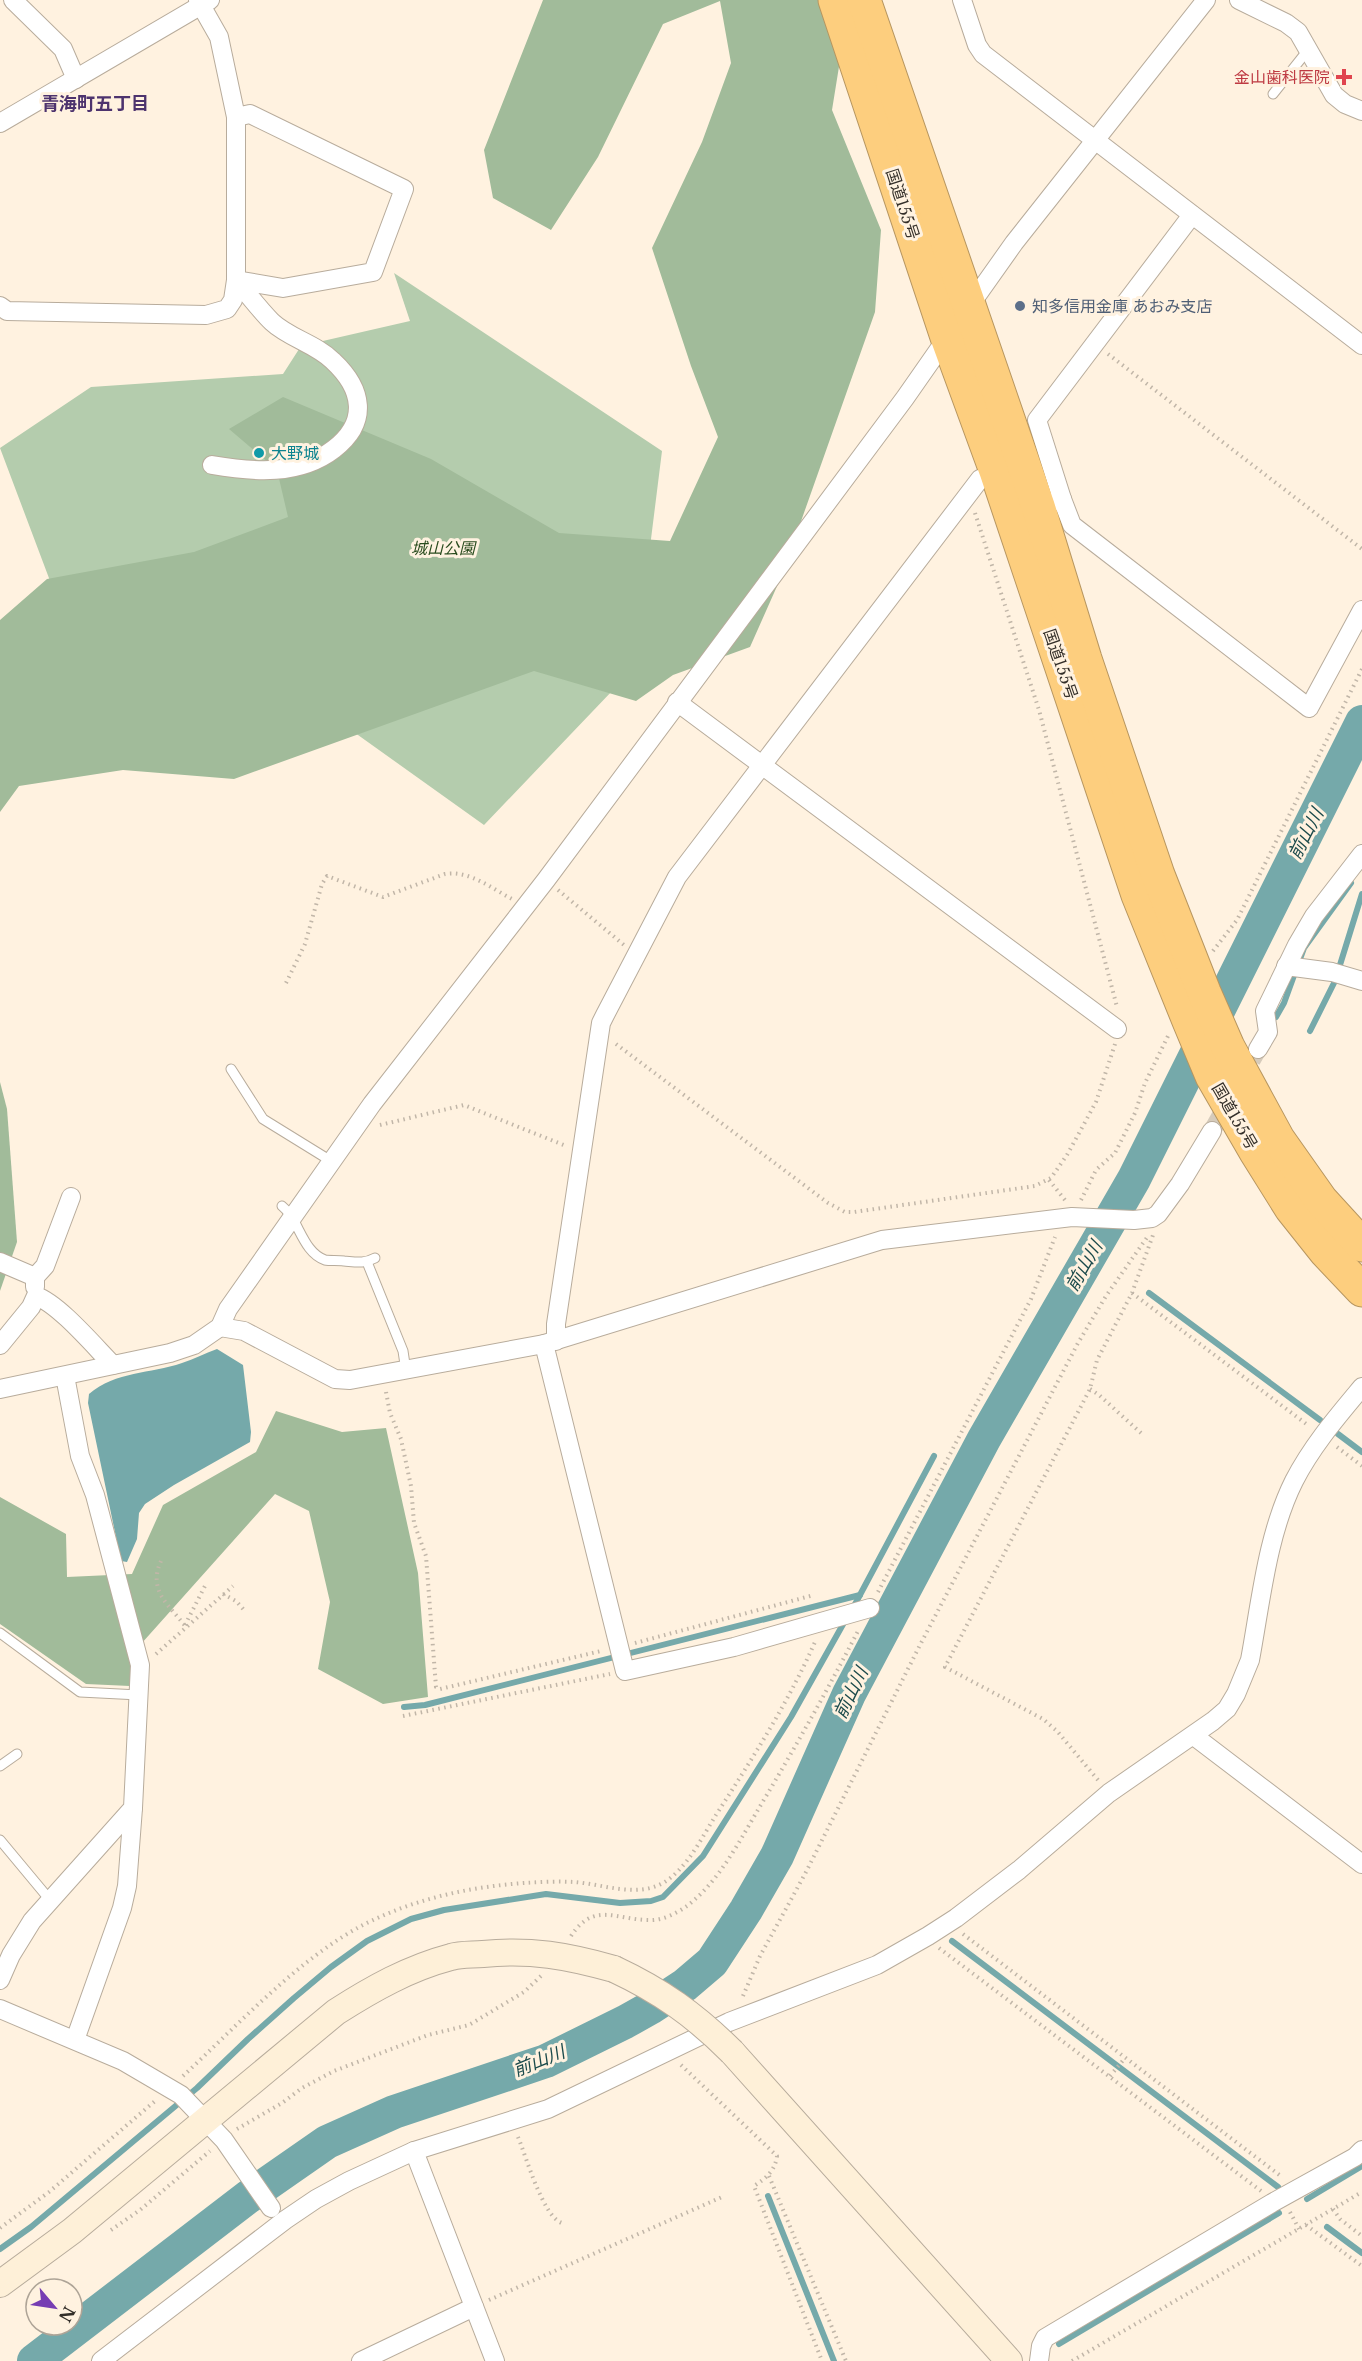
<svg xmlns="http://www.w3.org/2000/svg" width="1362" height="2361" font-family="'Libre Baskerville','Noto Sans JP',serif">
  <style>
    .green { fill: #b4ccad }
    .forest { fill: #a1bb9a }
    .water { fill: #75a9aa }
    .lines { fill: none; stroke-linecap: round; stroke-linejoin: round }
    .stream { stroke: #75a9aa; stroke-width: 6 }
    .river { stroke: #75a9aa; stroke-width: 34 }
    .street-tunnel { stroke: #d6cbbb; stroke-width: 18; stroke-dasharray: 18 9; stroke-linecap: butt }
    .lane-casing { stroke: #b8ac9c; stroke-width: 11 }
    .street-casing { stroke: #b8ac9c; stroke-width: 20 }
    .secondary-casing { stroke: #b8ac9c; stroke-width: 28 }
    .highway-casing { stroke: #b79660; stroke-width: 35 }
    .path { stroke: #c1b6a8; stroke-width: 4; stroke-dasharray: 1.5 4.5; stroke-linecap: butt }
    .lane { stroke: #fff; stroke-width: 9 }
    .street { stroke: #fff; stroke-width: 18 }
    .secondary { stroke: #fef0d8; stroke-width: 26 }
    .highway { stroke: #fdce7e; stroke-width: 33 }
    .secondary-bridge-casing { stroke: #b8ac9c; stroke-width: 28; stroke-linecap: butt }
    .secondary-bridge { stroke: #fef0d8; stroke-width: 26 }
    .health-dot { fill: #e0444e; stroke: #fff2e0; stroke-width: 2 }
    .service-dot { fill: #5c6f8a; stroke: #fff2e0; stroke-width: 2 }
    .culture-dot { fill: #0f9aa8; stroke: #fff2e0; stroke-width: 2 }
    .labels { text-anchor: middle; stroke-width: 6; stroke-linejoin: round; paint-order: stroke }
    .health-label { font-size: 16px; fill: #be3a42; stroke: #fff2e0; text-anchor: end }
    .street-label { font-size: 16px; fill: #342f29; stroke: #fff2e0 }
    .service-label { font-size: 16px; fill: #4e5e75; stroke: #fff2e0; text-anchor: start }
    .culture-label { font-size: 16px; fill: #0d838f; stroke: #fff2e0; text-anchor: start }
    .park-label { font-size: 16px; font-style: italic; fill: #2a4c1e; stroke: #fff2e0 }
    .neighbourhood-label { font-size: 18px; font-weight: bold; fill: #4d336e; stroke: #fff2e0 }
    .water-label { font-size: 18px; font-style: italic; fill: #1b4a4b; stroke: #fff2e0 }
  </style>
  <rect width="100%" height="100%" fill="#fff2e0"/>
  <path class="green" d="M394,273L662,451L635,667L484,825L274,675L61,610L0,448L91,387L283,374L301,346L410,321Z"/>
  <g class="forest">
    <path d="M543,0H834L842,48L832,110L881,230L875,312L782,575L750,647L673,675L636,701L534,671L234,779L123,770L19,786L0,812V620L47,579L194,552L288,517L277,470L229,429L283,397L431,459L559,533L670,541L718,437L691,366L652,248L702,142L731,63L720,1L663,24L598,157L551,230L493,198L484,150Z"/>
    <path d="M0,1082L7,1109L17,1242L0,1291Z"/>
    <path d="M276,1411L342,1432L386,1428L418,1573L428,1697L383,1704L318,1669L330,1602L309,1511L275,1494L133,1653L130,1686L86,1684L0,1624V1497L66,1534L67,1577L132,1574L163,1505L256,1452Z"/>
  </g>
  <path class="water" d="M217,1349L243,1365L251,1432L250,1442L174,1485L145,1504L139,1513L137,1539L127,1562L121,1561L88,1403L89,1394C116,1371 150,1374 182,1363C194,1359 206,1353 217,1349Z"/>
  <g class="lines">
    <g class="stream">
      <path d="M1276,1017L1284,1003L1304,948L1351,883"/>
      <path d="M1310,1031L1335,981L1362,894"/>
      <path d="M1149,1293L1320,1420"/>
      <path d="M1338,1434L1362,1452"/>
      <path d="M853,1608L934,1456"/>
      <path d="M404,1707L425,1705L860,1595"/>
      <path d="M952,1941L1278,2187"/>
      <path d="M768,2196L834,2361"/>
      <path d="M1307,2199L1362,2166"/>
      <path d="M1327,2227L1362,2253"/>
      <path d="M0,2249L31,2227L197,2088L248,2039L294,1998L331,1967L367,1941L411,1919L444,1910L546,1894L620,1903L651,1901L663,1897L703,1856L791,1717L846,1619"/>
      <path d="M1059,2344L1279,2213"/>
    </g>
    <path class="river" d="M34,2361L248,2197L327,2142L394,2112L546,2061L625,2022L650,2008L685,1985L712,1962L746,1910L777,1856L849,1694L984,1439L1134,1179L1362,722"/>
    <path class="street-tunnel" d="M1212,1131L1258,1049"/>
    <g class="lane-casing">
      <g id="lane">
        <path d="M1273,94L1304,55L1309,52"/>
        <path d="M231,1069L263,1119L331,1161"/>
        <path d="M282,1206C299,1219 302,1252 325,1260C330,1261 338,1260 344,1261C356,1262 364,1264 375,1258"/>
        <path d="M367,1262L403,1351L406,1371"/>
        <path d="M0,1633L80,1692L139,1695"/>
        <path d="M0,1766L17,1754"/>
        <path d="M0,1840L50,1900"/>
      </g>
    </g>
    <g class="street-casing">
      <g id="street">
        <path d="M13,0L63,49L76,79"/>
        <path d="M962,0L977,45L983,54L1362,345"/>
        <path d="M1239,0L1286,23L1298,32L1334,95L1345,104L1362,111"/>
        <path d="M236,117L250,114L404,189L373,272L283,288L236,280"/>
        <path d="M0,123L210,0"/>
        <path d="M0,306L7,311L206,315L227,309L233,300L236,280V117L219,37L198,0"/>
        <path d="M968,308L1014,243L1206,0"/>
        <path d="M212,465C253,472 299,476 334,449C369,422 363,389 333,361C316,344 289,338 272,322C259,309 248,294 236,280"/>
        <path d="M1062,499L1072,525L1309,708L1362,610"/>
        <path d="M1050,503L1062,499L1037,420L1192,215"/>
        <path d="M677,702L1117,1029"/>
        <path d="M1286,966L1332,972L1362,981"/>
        <path d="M1258,1049L1268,1032L1265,1011L1297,945L1314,916L1362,854"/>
        <path d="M0,1262L35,1277V1287"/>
        <path d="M35,1277L45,1266L71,1197"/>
        <path d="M220,1327L244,1331L335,1379L350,1380L544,1344L882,1240L1072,1217L1134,1220L1152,1218L1158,1214L1180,1184L1212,1131"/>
        <path d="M556,1341V1324L601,1023L605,1015L677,877L980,479L996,471"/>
        <path d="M544,1344L625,1671L734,1647L870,1608"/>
        <path d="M0,1345L31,1307L36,1296C59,1304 95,1347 113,1365"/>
        <path d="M0,1389L170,1353L194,1345L220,1327L228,1309L372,1104L546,880L905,398L949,335"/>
        <path d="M1194,1736L1362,1864"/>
        <path d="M0,1980L11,1955L32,1921L133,1808L140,1665L95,1495L80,1456L65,1376"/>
        <path d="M0,2009L123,2061L181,2095L224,2140L271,2208"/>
        <path d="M75,2040L122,1908L127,1886L133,1808"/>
        <path d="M414,2151L495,2361"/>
        <path d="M101,2361L285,2220L316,2199L349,2181L414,2151L548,2109L729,2022L877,1965L928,1936L956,1918L1019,1870L1109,1793L1213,1721L1227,1709L1236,1694L1250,1660C1261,1601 1267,1535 1294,1481C1312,1446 1337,1417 1362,1387"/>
        <path d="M361,2361L474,2307"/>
        <path d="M1039,2361L1041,2346L1045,2338L1272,2203L1355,2157L1362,2150"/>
      </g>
    </g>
    <g class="secondary-casing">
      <g id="secondary">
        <path d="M732,2052L1009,2361"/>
        <path d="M0,2284L72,2231L336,2012C372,1989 409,1968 451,1957C461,1954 472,1955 483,1954C530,1949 568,1956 614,1969"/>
      </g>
    </g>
    <g class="highway-casing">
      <g id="highway">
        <path d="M835,0L947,337L996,471L1138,895L1189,1021L1212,1076L1256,1152L1291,1208L1326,1252L1362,1290"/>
        <path d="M864,0L1038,506L1085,659L1158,875L1204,992L1228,1047L1278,1139L1321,1200L1362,1245"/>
      </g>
    </g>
    <g class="path">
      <path d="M1108,354L1362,549"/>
      <path d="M975,513L1039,710L1117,1007"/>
      <path d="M558,890L624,945"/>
      <path d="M1213,951L1237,920L1362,669"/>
      <path d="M286,983L305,944L322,884L327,876L383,897L445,874C469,870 491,888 512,899"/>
      <path d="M616,1044L828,1203L845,1212H854L1035,1186L1051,1178L1067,1155L1096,1102L1115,1044"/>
      <path d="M380,1125L464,1105L566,1146"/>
      <path d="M1049,1180L1065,1200"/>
      <path d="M1081,1200L1096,1170L1115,1153L1135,1113L1145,1083L1168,1036"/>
      <path d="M1132,1293L1309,1426"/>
      <path d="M1090,1389L1099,1395L1141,1433"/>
      <path d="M386,1392L390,1413L401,1439L411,1486L414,1523L426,1556L436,1687L440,1689L601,1651"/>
      <path d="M1337,1447L1362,1466"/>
      <path d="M161,1561C147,1591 170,1606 186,1627"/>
      <path d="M878,1592L1031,1299L1055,1237"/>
      <path d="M223,1594L236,1601L244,1610"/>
      <path d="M185,1625L206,1584"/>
      <path d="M635,1643L814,1595"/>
      <path d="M156,1654L233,1586"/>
      <path d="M403,1716L610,1674"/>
      <path d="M1098,1780L1057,1731L1043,1719L945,1667L1090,1389L1097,1360L1132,1293L1153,1235"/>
      <path d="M963,1934L1282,2177"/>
      <path d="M571,1936C594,1901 616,1920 649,1920C662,1921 677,1913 687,1906C720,1881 741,1838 762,1803C796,1746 828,1689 858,1631"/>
      <path d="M939,1948L1261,2191"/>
      <path d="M743,1996L760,1956L805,1874L920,1645L1078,1343L1106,1296L1148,1236"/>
      <path d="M681,2065L777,2156C775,2171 766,2178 754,2186L822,2361"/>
      <path d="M183,2076C237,2026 298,1959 363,1925C414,1899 468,1887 524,1883C540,1882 558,1881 574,1882C603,1884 636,1898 663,1883C687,1869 702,1837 716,1815C752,1759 788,1703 815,1642"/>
      <path d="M1110,2076L1125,2058"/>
      <path d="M237,2129L282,2103L302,2088L334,2071L428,2035L469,2025L524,1992L541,1976"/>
      <path d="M518,2137C526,2156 543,2217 562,2223"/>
      <path d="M769,2176L846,2361"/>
      <path d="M1333,2209L1340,2219L1362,2236"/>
      <path d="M1290,2212L1299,2229"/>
      <path d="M1306,2225L1362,2266"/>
      <path d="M0,2228L49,2192L155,2101"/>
      <path d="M111,2230L140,2210L210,2151"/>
      <path d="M489,2300L722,2197"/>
      <path d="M1072,2361L1362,2192"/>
    </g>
    <use href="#lane" class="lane"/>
    <use href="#street" class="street"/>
    <use href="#secondary" class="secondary"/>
    <use href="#highway" class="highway"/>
    <g class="secondary-bridge-casing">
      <path id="secondary-bridge" d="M614,1969C661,1991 695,2015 732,2052"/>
    </g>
    <use href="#secondary-bridge" class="secondary-bridge"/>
  </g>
  <path class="health-dot" d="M1341 68h6v6h6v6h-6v6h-6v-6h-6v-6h6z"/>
  <circle class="service-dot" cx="1020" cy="306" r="6"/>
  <circle class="culture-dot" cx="259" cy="453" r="6"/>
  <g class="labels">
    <g class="health-label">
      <text x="1330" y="83">金山歯科医院</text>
    </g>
    <g class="street-label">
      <text transform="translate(903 204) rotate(72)" y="6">国道155号</text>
      <text transform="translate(1061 664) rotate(71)" y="6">国道155号</text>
      <text transform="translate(1235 1116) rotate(60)" y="6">国道155号</text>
    </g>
    <g class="service-label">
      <text x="1032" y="312">知多信用金庫 あおみ支店</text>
    </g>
    <g class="culture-label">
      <text x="271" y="459">大野城</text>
    </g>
    <g class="park-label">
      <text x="443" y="554">城山公園</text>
    </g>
    <g class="neighbourhood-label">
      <text x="95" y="110">青海町五丁目</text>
    </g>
    <g class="water-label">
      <text transform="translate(1306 834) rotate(-63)" y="6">前山川</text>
      <text transform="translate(1084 1266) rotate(-60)" y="6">前山川</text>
      <text transform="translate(851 1693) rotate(-64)" y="6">前山川</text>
      <text transform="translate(539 2061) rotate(-22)" y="6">前山川</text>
    </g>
  </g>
  <g transform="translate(54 2307) rotate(119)"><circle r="28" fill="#fff2e0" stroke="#aea497" stroke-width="1.5"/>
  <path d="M0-4.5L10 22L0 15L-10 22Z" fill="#763db3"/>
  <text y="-9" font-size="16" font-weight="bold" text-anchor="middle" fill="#342f29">N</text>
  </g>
</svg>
